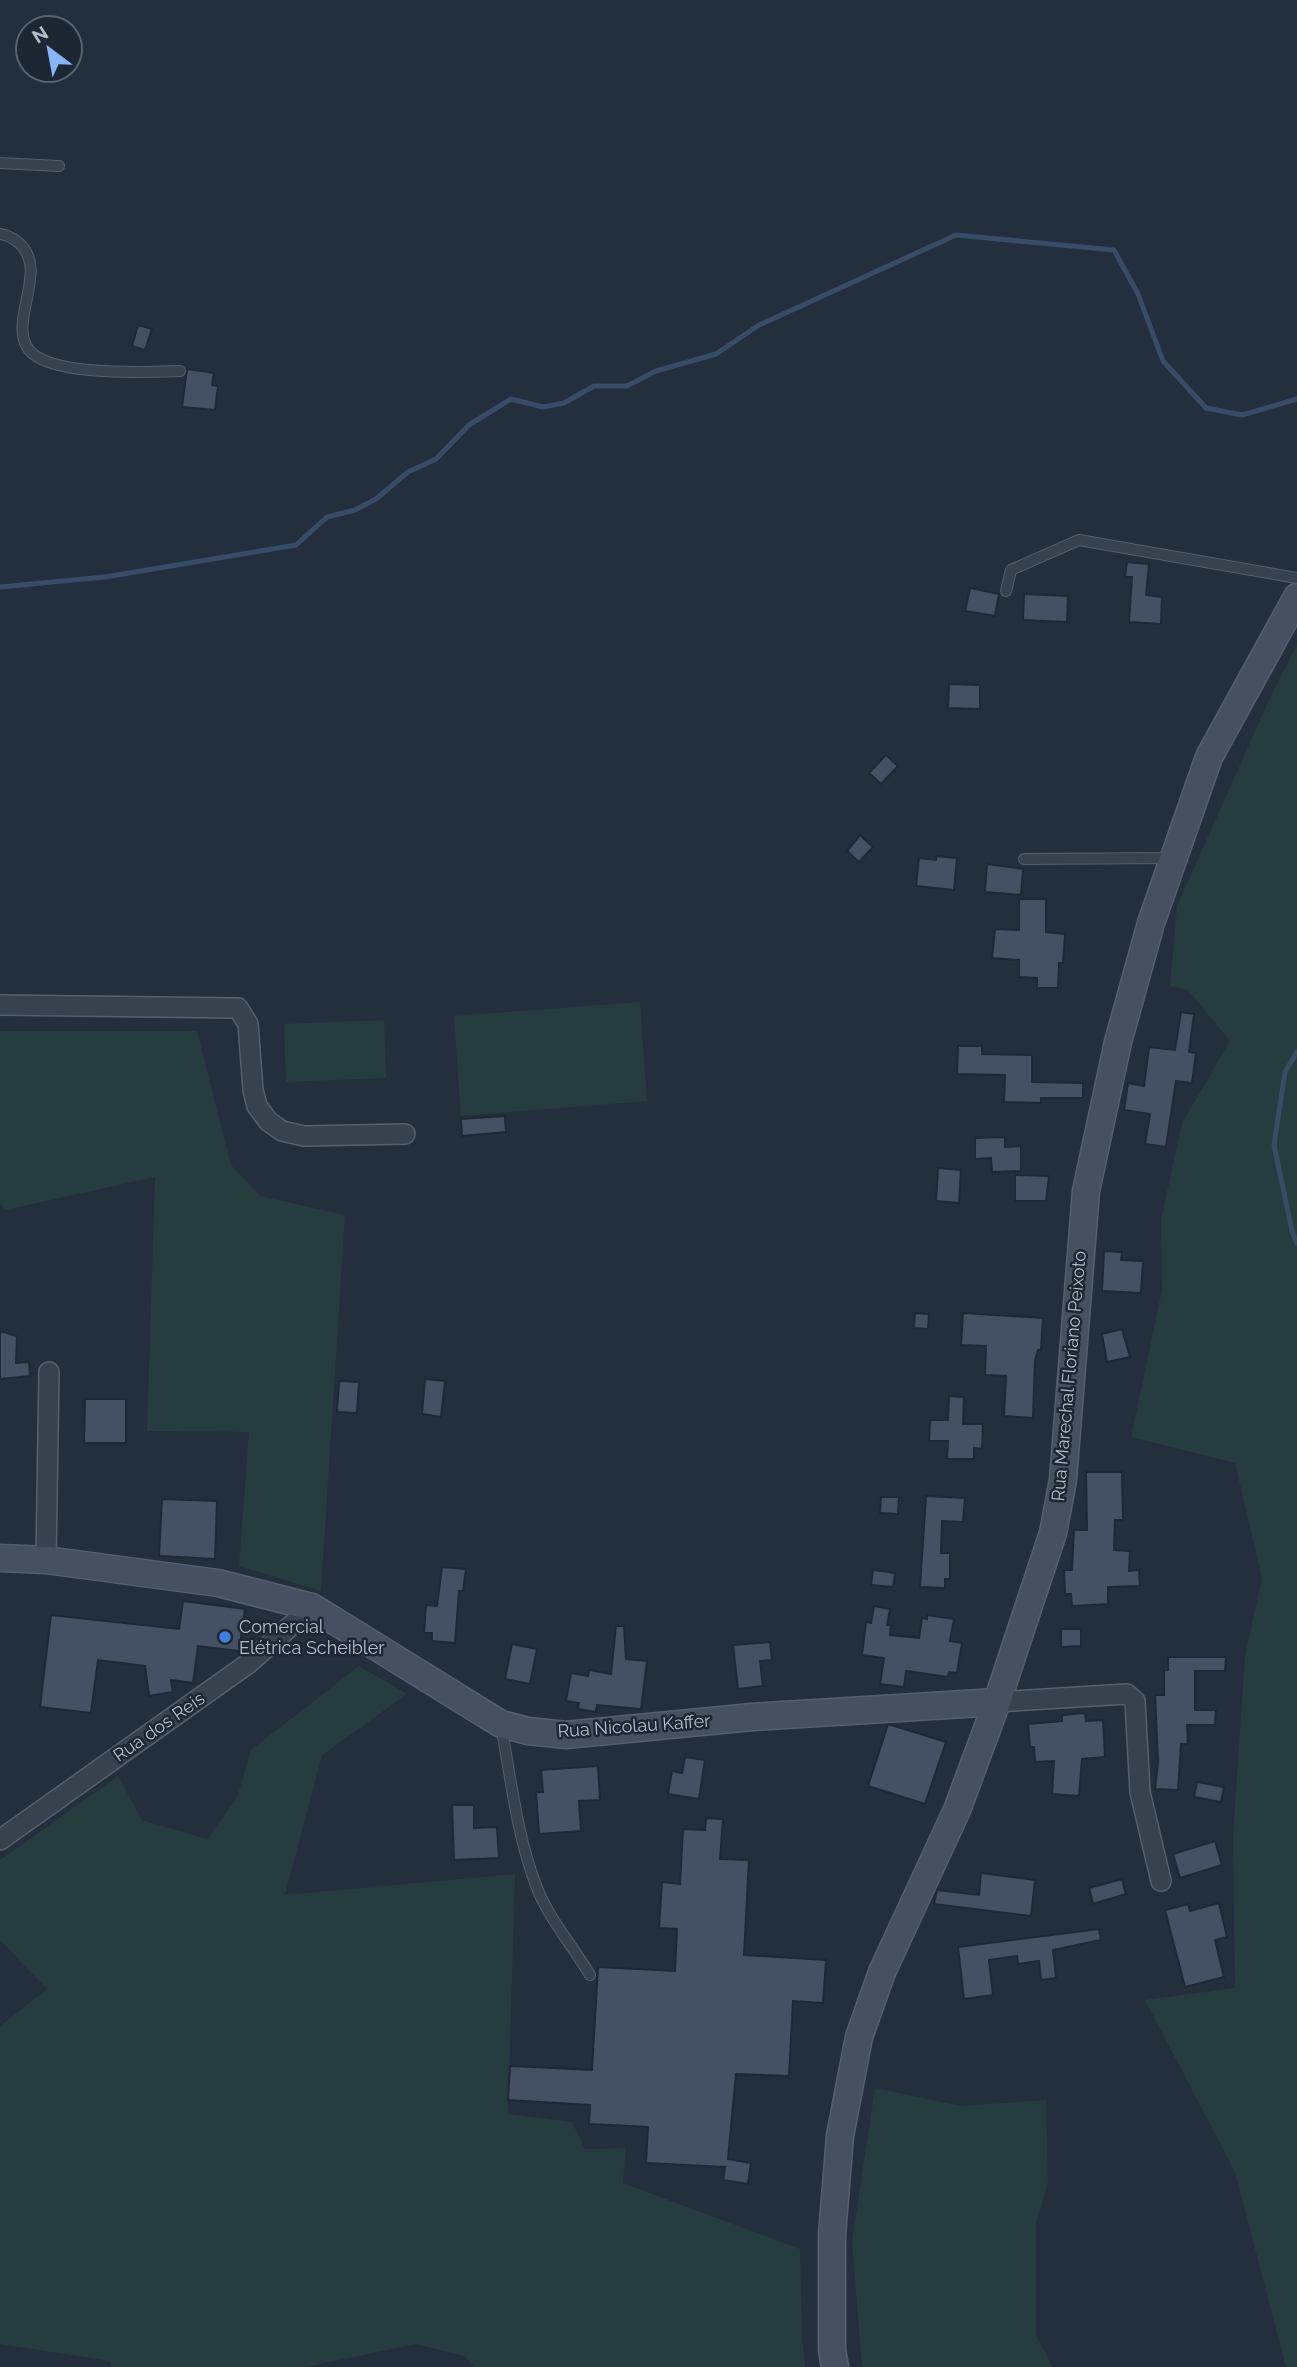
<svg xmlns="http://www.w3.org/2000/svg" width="1297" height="2367" font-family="Raleway,sans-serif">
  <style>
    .green { fill: #263c3f }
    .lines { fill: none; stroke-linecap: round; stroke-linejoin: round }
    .stream { stroke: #394c67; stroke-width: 5 }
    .building { fill: #455162; stroke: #1f2835; stroke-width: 2 }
    .lane-casing { stroke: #565f6c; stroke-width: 12 }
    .street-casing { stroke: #565f6c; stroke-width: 22 }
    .secondary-casing { stroke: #565f6c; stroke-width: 29 }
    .lane { stroke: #38414e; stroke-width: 10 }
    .street { stroke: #38414e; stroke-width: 19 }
    .secondary { stroke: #465061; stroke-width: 26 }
    .shop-dot { fill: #3f7fe0; stroke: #1d2633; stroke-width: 2.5 }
    .labels { text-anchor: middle; stroke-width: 5; stroke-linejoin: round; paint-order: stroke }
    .street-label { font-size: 18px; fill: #b4bcc9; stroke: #1d2633 }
    .poi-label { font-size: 18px; fill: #b4bcc9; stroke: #1d2633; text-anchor: start }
  </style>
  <rect width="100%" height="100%" fill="#242f3e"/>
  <g class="green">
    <path d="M1297,645V2367H1286L1235,2172L1145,2000L1235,1988L1233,1835L1245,1656L1262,1578L1235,1463L1131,1437L1162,1290L1161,1220L1182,1123L1230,1041L1188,990L1170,986L1177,906L1274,689Z"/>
    <path d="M640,1002L647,1101L461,1116L454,1016Z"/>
    <path d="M384,1020L386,1078L286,1082L284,1024Z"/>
    <path d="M0,1031H197L231,1165L260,1196L345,1215L321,1591L239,1566L249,1432L147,1431L155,1177L5,1210L0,1203Z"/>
    <path d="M359,1666L407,1694L322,1755L285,1895L515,1874L508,2114L572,2122L585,2149L626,2148L623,2183L800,2249L802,2337L805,2367H473L465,2356L416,2344L305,2367H112L110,2361L0,2344V2026L47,1989L0,1940V1860L118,1776L142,1820L207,1839L237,1798L251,1750Z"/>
    <path d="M875,2088L960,2106L1046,2100L1048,2183L1036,2223V2335L1053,2367H862L852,2242Z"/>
  </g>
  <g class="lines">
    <g class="stream">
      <path d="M0,587L105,577L296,545L327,517L355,510L376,499L408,472L436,459L469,425L511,399L543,407L564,403L594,386H627L656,371L716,354L759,325L956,235L1114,250L1138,294L1163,361L1206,408L1242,415L1297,399"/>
      <path d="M1297,1052L1285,1072L1274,1145L1292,1231L1297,1243"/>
    </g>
  </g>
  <g class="building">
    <path d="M138,325L152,329L145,350L132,346Z"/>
    <path d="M187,369L214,373L212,385L218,386L215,410L182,407Z"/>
    <path d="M1127,562L1149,564L1146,595L1162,597L1161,624L1129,622L1132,577H1125Z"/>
    <path d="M970,588L999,594L995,616L965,611Z"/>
    <path d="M1024,594L1068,596L1067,622L1023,620Z"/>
    <path d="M949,684L980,685V709L948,708Z"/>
    <path d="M886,755L898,766L881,784L869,773Z"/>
    <path d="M860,835L873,847L859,862L847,851Z"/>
    <path d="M936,856L957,858L954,890L916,886L919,858L936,860Z"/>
    <path d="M987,864L1023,869L1021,895L985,892Z"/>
    <path d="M1019,899H1046V932L1065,934L1063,963H1059L1058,988H1037V978L1019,977V960L992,958L995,929L1019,930Z"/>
    <path d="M1181,1012L1194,1014L1189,1052L1196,1053L1192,1083L1176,1081L1166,1147L1145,1144L1150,1114L1124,1110L1128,1083L1144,1086L1149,1047L1175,1050Z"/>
    <path d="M958,1046H982V1054L1032,1055V1082L1083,1083V1098H1041V1103L1004,1102L1005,1075L957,1074Z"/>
    <path d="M505,1116L506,1132L462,1136L461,1119Z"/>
    <path d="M1005,1137V1147L1021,1146V1171L992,1172L991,1158L975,1159V1138Z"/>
    <path d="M938,1168L961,1170L959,1203L936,1201Z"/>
    <path d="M1015,1175L1049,1176L1046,1201H1015Z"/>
    <path d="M1104,1251L1122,1252L1121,1260L1143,1261L1141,1293L1102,1291Z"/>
    <path d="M915,1313L929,1314L928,1329L914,1328Z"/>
    <path d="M963,1313L1043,1318L1041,1350H1038L1035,1361L1033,1418L1004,1416L1006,1376L985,1375L986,1346L961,1345Z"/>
    <path d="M1122,1329L1130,1357L1107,1362L1102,1334Z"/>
    <path d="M0,1331L17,1336L16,1363L29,1362L30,1376L0,1379Z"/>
    <path d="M425,1379L445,1381L441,1417L422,1414Z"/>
    <path d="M339,1381L359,1382L357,1413L337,1412Z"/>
    <path d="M949,1396L964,1397L963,1424H983L982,1449L974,1448V1459H947L948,1441H929L930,1420H948Z"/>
    <path d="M85,1399H126V1443H84Z"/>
    <path d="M1086,1472H1122L1123,1520H1115L1114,1550L1130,1551L1129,1571L1139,1570L1140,1586L1108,1587V1604L1072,1606L1071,1594H1065L1064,1570H1072L1074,1530H1087Z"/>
    <path d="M926,1496L965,1498L963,1522L942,1521L941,1553H950V1579H945V1588L920,1587Z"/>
    <path d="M881,1497H899L898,1514L880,1513Z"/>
    <path d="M162,1499L217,1501L215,1559L159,1556Z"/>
    <path d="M442,1567L466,1569L463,1591H459L455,1643L432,1641V1633H424L426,1605L437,1606Z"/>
    <path d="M873,1570L895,1573L893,1587L871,1585Z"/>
    <path d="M183,1601L245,1609L239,1651L198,1646L193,1683L171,1680L173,1692L149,1696L145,1666L98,1660L91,1713L40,1707L51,1615L179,1629Z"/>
    <path d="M874,1606L890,1609L887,1625H891L890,1635L919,1638L922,1618L927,1619V1615L954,1619L950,1641L962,1643L957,1673L949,1672L948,1677L906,1671L904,1687L880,1684L884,1658L862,1655L866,1622L871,1623Z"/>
    <path d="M616,1626H624L626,1659L647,1661L641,1709L597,1705L596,1712L578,1709L579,1703L566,1701L571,1673L588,1676L589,1670L611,1674Z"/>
    <path d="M1061,1629H1081V1646L1061,1647Z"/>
    <path d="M770,1642L772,1660L760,1661L763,1686L738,1689L733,1645Z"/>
    <path d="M512,1644L537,1649L530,1684L505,1679Z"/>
    <path d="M1168,1657H1226L1225,1671H1195V1710H1216L1215,1725H1187L1188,1744H1181L1178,1790L1155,1789L1158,1762L1155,1695H1164V1670H1168Z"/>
    <path d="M1085,1713L1086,1721L1103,1720L1105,1757L1082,1759L1079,1796L1052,1794L1054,1761L1035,1762L1034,1747H1030L1028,1724L1062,1721V1715Z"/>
    <path d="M888,1724L946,1742L925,1804L868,1786Z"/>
    <path d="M685,1757L705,1760L699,1799L668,1794L672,1771L682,1773Z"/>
    <path d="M598,1766L600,1800L579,1801L581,1831L539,1834L536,1792H543L541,1770Z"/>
    <path d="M1197,1782L1224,1787L1221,1802L1194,1797Z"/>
    <path d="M452,1805H474V1828L497,1827L499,1858L454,1860Z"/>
    <path d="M706,1818L723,1819L720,1859L749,1860L744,1955L826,1960L823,2003L793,2001L789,2076L736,2074L728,2159L751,2163L748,2184L723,2180L725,2167L646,2163L648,2127L589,2124L590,2105L508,2100L510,2066L592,2070L598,1967L675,1971L677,1929L659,1928L662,1882L680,1884L683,1829L705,1830Z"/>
    <path d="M1215,1841L1222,1865L1180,1878L1173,1854Z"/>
    <path d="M981,1873L1035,1880L1031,1916L934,1904L937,1890L979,1895Z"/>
    <path d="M1122,1879L1126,1894L1093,1904L1089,1888Z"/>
    <path d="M1219,1903L1227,1937L1215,1940L1224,1977L1185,1987L1165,1910L1188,1904L1190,1911Z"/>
    <path d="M1099,1929L1101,1940L1053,1950L1056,1978L1041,1980L1039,1961L1018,1964L1017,1956L989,1960L993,1995L964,1999L958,1947Z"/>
  </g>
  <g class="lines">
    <g class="lane-casing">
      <g id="lane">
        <path d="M0,163L59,166"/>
        <path d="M0,234C7,235 13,238 19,243C50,270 7,322 29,350C51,377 147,372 180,371"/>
        <path d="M1006,591L1011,570L1079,540L1297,578"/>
        <path d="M1024,859L1172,858"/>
        <path d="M501,1725C511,1779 517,1837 537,1888C549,1919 573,1946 590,1975"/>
      </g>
    </g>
    <g class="street-casing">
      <g id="street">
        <path d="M0,1005L238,1008L248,1024L253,1090L257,1106L268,1121L282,1131L304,1136L405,1134"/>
        <path d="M46,1560L49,1372"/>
        <path d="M997,1702L1127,1694L1135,1701L1140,1792L1161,1881"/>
        <path d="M0,1840L249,1663L312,1607"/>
      </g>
    </g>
    <g class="secondary-casing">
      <g id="secondary">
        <path d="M0,1558L46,1560L218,1583L312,1607L501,1724L528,1731L566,1735L752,1717L997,1702"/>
        <path d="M835,2367L832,2350V2235L840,2136L859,2037L882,1972L957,1810L997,1702L1053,1533L1063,1480L1086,1191L1118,1042L1151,923L1209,757L1297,597"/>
      </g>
    </g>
    <use href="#lane" class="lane"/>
    <use href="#street" class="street"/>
    <use href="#secondary" class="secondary"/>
  </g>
  <circle class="shop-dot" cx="225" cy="1637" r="7"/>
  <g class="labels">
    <g class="street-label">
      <text transform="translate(1069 1376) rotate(-85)" y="6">Rua Marechal Floriano Peixoto</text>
      <text transform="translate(634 1726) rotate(-4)" y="6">Rua Nicolau Kaffer</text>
      <text transform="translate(159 1727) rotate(-35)" y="6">Rua dos Reis</text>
    </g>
    <g class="poi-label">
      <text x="239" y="1633">Comercial<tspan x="239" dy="21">Elétrica Scheibler</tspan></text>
    </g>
  </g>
  <g transform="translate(49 49) rotate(328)"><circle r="33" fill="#1d2633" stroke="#59626f" stroke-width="2"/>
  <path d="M0-5L12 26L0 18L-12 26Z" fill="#8ab4f8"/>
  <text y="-10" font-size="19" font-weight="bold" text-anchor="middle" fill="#b4bcc9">N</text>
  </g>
</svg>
